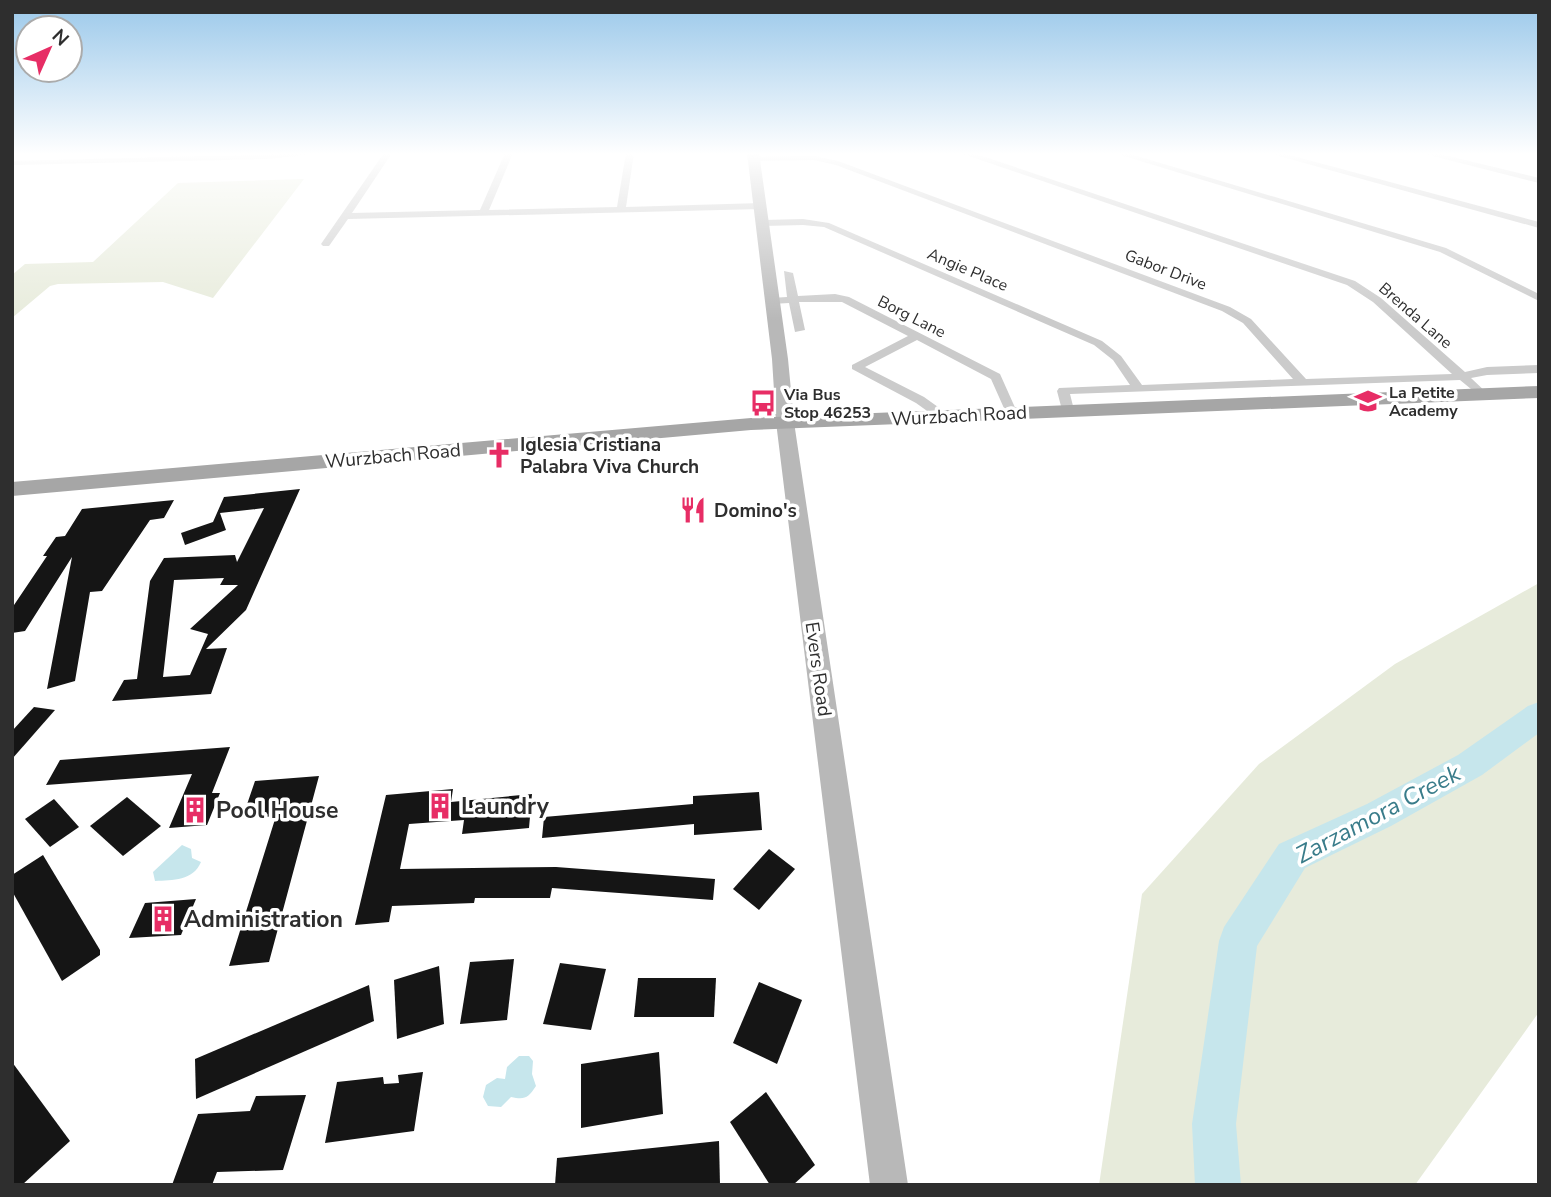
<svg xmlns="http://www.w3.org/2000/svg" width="1551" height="1197" font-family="'Nunito Sans',sans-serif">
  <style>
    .green { fill: #e7ebdb }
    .water { fill: #c6e6ec }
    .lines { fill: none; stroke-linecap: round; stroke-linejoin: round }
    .river { fill: #c6e6ec; fill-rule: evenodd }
    .building { fill: #151515; fill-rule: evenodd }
    .street { fill: #cbcbcb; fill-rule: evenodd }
    .secondary { fill: #b8b8b8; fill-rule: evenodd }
    .primary { fill: #a6a6a6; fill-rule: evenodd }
    .labels { text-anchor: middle; stroke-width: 7; stroke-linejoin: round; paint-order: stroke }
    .far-street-label { font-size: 16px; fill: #2e2e2e; stroke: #fff }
    .far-poi-label { font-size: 16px; font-weight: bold; fill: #2e2e2e; stroke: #fff; text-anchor: start }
    .street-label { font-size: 19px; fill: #2e2e2e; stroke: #fff }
    .poi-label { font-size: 19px; font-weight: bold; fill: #2e2e2e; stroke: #fff; text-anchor: start }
    .near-poi-label { font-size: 23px; font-weight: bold; fill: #2e2e2e; stroke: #fff; text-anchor: start }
    .near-water-label { font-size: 24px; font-style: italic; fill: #397c8a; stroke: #fff }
  </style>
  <rect width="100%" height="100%" fill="#fff"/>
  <g class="green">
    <path d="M304,179L213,298L163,282L58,284L50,286L12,318V275L25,264L93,262L178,183Z"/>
    <path d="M1539,583V1012L1415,1185H1099L1142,894L1259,764L1395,664Z"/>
  </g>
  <g class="water">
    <path d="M182,845L191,849L192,858L201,862C193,881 173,880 155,881L153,872Z"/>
    <path d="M519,1056H529L533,1061L532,1074L536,1086C528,1098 525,1100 511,1097L501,1107L488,1106L483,1097L486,1085L497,1078L505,1079L507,1067Z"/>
  </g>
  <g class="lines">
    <path class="river" d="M1539,702V733L1482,775L1391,826L1305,868L1257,946L1236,1124L1241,1185H1195L1192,1124L1219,941L1224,927L1279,844L1367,804L1458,755L1528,706Z"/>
  </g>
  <g class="building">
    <path d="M300,489L246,610L206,649L227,648L211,694L112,701L124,680L137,679L150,581L164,558L235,555L237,562L264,508L220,513L226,530L185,545L181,533L213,522L224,497ZM224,578L220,585H238L190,629L208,634L190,675L163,677L174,580Z"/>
    <path d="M174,500L164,518L150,520L102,591L90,592L75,681L47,689L72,557L25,631L12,633V608L47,556H43L56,537L65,536L82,509Z"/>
    <path d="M34,707L55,710L12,759V731Z"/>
    <path d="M230,747L212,793H220L207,825L169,828L192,774L46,785L60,760Z"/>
    <path d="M319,776L269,962L229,966L276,816L242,819L255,781Z"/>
    <path d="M453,789L451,802L532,794L529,828L462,834L464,820L409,824L400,869L556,867L715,879L713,900L552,888L550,898H475L474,903L392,906L389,922L355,925L386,795Z"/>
    <path d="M759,792L762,830L694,835V824L542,838L544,817L693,804V796Z"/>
    <path d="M127,797L161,826L123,856L90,826Z"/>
    <path d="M54,799L79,827L50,847L25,819Z"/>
    <path d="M769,849L795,869L759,910L733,889Z"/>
    <path d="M43,855L100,950V955L62,981L12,891V875Z"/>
    <path d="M196,899L181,935L129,938L145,903Z"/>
    <path d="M514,959L507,1020L460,1024L470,962Z"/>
    <path d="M560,963L606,969L591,1030L543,1024Z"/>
    <path d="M439,966L444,1024L397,1039L394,980Z"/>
    <path d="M638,978H716L714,1017H634Z"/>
    <path d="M759,982L802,1000L777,1064L733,1043Z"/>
    <path d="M369,985L374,1021L196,1099L195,1059Z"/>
    <path d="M659,1052L663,1114L581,1128V1064Z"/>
    <path d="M12,1062L70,1141L22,1185H12Z"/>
    <path d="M423,1072L414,1131L325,1143L337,1082L383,1077L384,1084L399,1083L398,1075Z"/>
    <path d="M766,1092L815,1165L793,1185H770L730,1122Z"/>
    <path d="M306,1095L283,1170L217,1172L212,1185H172L198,1114L250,1111L256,1096Z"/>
    <path d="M719,1141L720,1185H555L557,1158Z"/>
  </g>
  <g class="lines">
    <g class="street">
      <path d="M326,153L266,159L12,165V161Z"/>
      <path d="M384,153H392L352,213L480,210L505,153H513L489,210L617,207L626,153H634L626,207L761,203L765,206L761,209L348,219L329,246H323L321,244Z"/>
      <path d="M960,153H973L1355,281L1381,298L1465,372L1487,367L1539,365V373L1487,375L1471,378L1488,394L1482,398L1460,380L1070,394L1074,410L1068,414L1062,410L1057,391L1059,388L1130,385L1113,360L1094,345L824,227L803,225L763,226L758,223L763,220L803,219L829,223L1102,341L1121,356L1142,385L1293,379L1243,323L1222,311L836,165L814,160L754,161L750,159L754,157L814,156L838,161L1230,307L1251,319L1306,379L1452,374L1373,302L1347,285Z"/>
      <path d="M1114,153H1127L1446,248L1539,294V301L1440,252Z"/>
      <path d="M1268,153H1282L1539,222V228Z"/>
      <path d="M1421,153H1436L1539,178V183Z"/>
      <path d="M784,271L793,273L798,296L835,294L849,297L1000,374L1017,412L1015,415H1007L991,379L917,340L865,367L924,397L945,412V418H937L916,403L852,369V365L908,336L842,302H799L805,330L795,332L789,303L771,304L766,301L771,298L787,297Z"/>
    </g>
    <path class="secondary" d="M747,153H759L788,359L794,422L908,1185H870L776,422L772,359Z"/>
    <path class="primary" d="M1539,386V398L751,430L12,496V482L751,418Z"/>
  </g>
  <linearGradient id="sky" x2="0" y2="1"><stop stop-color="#9ac8ea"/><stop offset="0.48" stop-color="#fff"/><stop offset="1" stop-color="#fff" stop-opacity="0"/></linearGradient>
  <rect width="1551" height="321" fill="url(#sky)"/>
  <defs>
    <g id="school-bare" transform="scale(2.1)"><path d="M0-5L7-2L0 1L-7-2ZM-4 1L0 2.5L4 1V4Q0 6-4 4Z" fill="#e72d65" stroke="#fff" stroke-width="2.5" paint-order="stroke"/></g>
    <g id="bus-bare" transform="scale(2.1)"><path d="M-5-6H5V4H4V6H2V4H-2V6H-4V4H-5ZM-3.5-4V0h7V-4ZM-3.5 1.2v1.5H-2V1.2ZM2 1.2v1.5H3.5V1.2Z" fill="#e72d65" stroke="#fff" stroke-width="2.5" paint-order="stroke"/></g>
    <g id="church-bare" transform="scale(2.1)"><path d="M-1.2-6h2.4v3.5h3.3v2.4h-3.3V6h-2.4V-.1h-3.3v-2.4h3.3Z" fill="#e72d65" stroke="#fff" stroke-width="2.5" paint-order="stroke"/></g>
    <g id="restaurant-bare" transform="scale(2.1)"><path d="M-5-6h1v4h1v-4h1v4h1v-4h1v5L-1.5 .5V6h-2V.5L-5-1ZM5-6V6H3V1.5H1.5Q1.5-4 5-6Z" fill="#e72d65" stroke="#fff" stroke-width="2.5" paint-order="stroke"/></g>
    <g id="building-bare" transform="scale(2.1)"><path d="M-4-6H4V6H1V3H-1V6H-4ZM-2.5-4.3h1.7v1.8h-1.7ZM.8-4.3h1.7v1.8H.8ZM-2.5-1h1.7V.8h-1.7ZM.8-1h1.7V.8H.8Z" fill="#e72d65" stroke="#fff" stroke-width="2.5" paint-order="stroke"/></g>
  </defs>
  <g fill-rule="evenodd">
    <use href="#school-bare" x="1368" y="401"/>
    <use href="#bus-bare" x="763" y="403"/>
    <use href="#church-bare" x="499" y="455"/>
    <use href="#restaurant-bare" x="693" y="510"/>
    <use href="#building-bare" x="440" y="806"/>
    <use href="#building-bare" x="195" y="810"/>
    <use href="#building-bare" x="163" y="919"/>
  </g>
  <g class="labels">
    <g class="far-street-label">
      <text transform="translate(968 269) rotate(23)" y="6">Angie Place</text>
      <text transform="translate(1166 269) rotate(21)" y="6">Gabor Drive</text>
      <text transform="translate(1416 315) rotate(41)" y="6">Brenda Lane</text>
      <text transform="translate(912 316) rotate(27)" y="6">Borg Lane</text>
    </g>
    <g class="far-poi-label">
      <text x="1389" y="398">La Petite<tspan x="1389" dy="18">Academy</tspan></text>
      <text x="784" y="400">Via Bus<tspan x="784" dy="18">Stop 46253</tspan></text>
    </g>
    <g class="street-label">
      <text transform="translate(959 415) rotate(-3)" y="7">Wurzbach Road</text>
      <text transform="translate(393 455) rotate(-5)" y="7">Wurzbach Road</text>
      <text transform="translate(819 669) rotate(82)" y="7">Evers Road</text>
    </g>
    <g class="poi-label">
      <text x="520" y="451">Iglesia Cristiana<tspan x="520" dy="22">Palabra Viva Church</tspan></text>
      <text x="714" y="517">Domino's</text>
    </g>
    <g class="near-poi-label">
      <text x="461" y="814">Laundry</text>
      <text x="216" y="818">Pool House</text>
      <text x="184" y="927">Administration</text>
    </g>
    <g class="near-water-label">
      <text transform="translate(1378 814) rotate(-28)" y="8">Zarzamora Creek</text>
    </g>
  </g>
  <rect width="1551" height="1197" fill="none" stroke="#2e2e2e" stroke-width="28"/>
  <g transform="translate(49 49) rotate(45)"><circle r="33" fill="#ffffff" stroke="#ababab" stroke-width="2"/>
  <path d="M0-5L12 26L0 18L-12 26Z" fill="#e72d65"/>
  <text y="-10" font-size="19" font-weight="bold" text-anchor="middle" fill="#2e2e2e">N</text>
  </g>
</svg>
